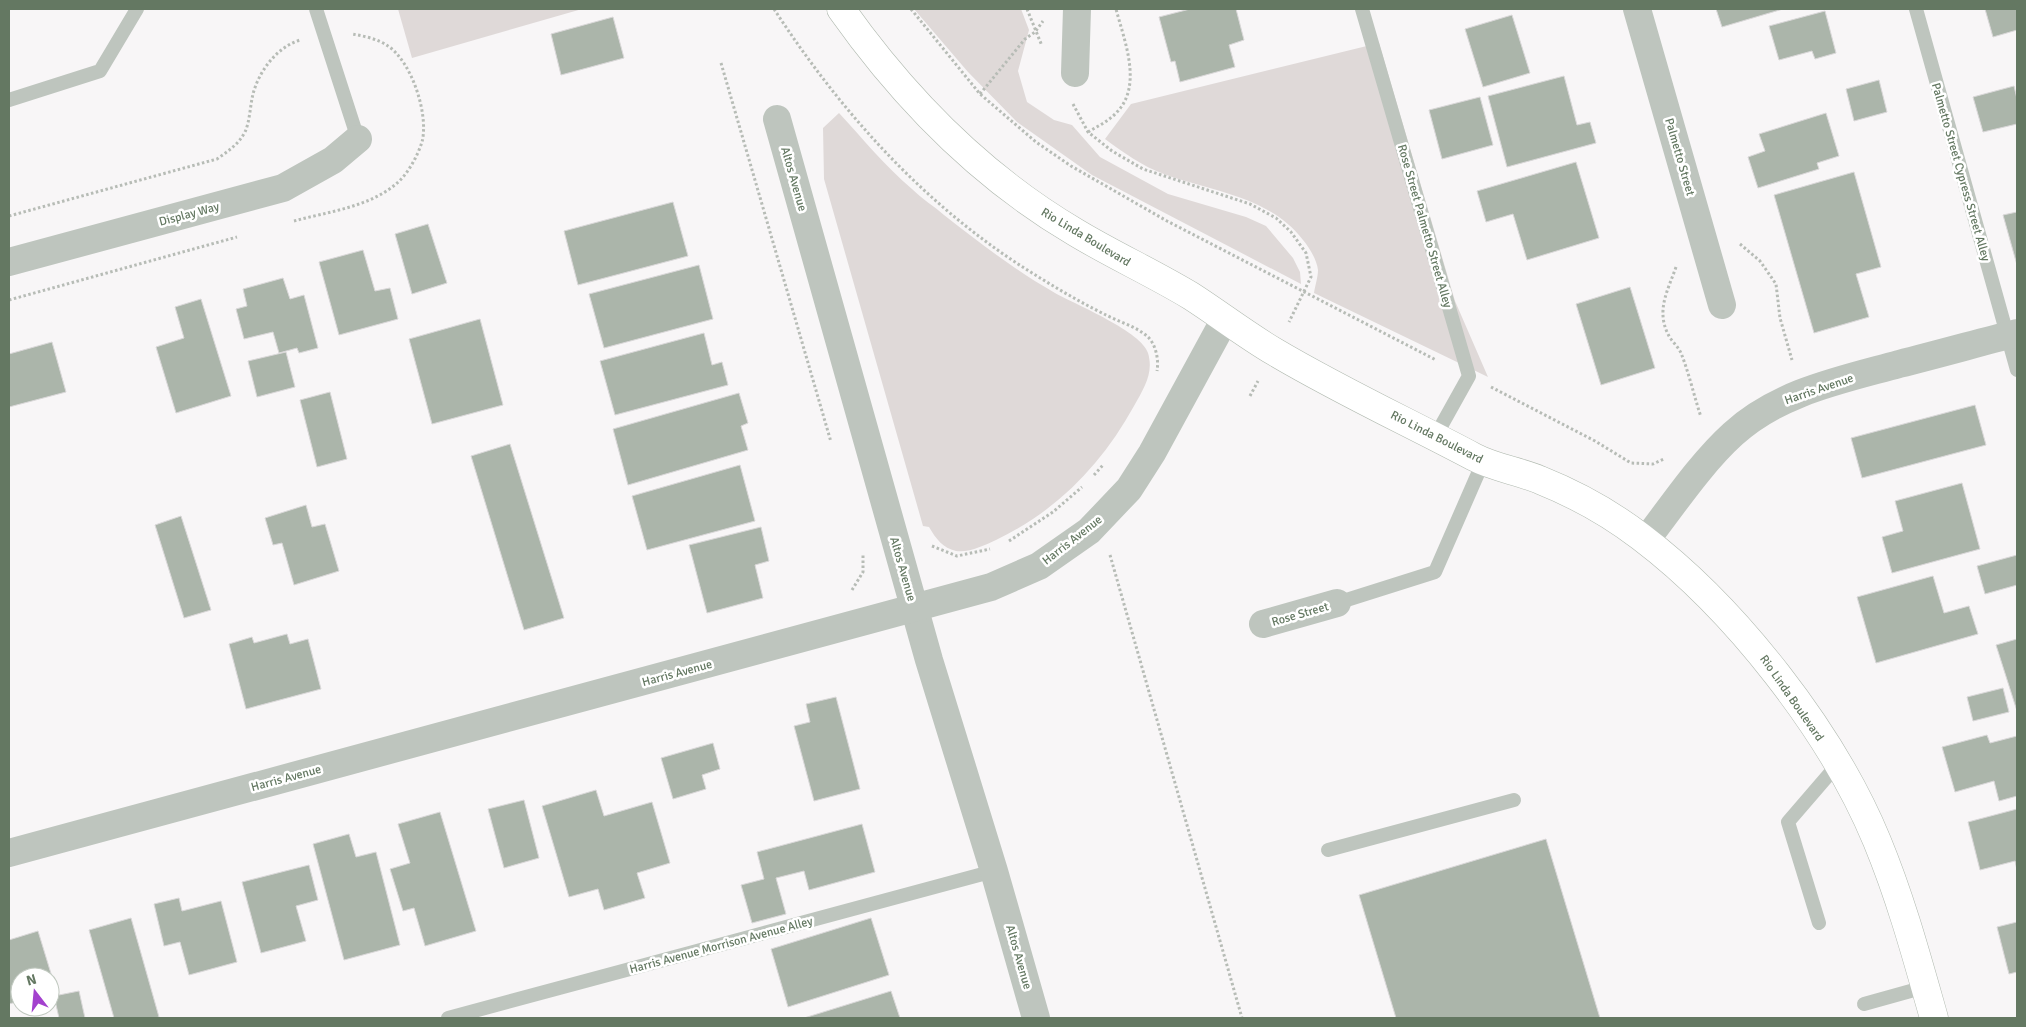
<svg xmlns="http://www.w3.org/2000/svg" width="2026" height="1027" font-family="Signika,sans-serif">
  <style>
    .green { fill: #dfd9d8 }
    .building { fill: #abb5aa; stroke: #dad8d9 }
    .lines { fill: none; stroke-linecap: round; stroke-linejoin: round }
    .secondary-casing { stroke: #b1bab0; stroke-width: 29 }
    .path { stroke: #b7bcb6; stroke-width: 3; stroke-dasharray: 2.5 2.5; stroke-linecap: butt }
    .lane { stroke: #bec5be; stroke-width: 14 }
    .street { stroke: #bec5be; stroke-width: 28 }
    .secondary { stroke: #fff; stroke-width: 28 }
    .labels { text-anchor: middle; stroke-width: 5; stroke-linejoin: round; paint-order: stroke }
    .street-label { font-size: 12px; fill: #647862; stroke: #fff }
  </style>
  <rect width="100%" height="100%" fill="#f8f6f7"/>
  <g class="green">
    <path d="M398,9H582L412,58Z"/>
    <path d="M914,9H1021L1029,30L1018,71L1027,102L1054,120L1072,125L1100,157L1168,194L1246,217L1266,226L1293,258L1300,272L1301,284L1092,175L1017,122L968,72Z"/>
    <path d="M1379,43L1455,301L1488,377L1314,293C1315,286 1318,277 1318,270C1317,260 1309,247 1303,240C1269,196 1213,192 1164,174C1142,166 1124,153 1105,139L1131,104Z"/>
    <path d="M839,113C863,139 885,166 912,189C922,199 934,206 944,215C980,243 1016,271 1055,293C1077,305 1142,332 1148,353C1154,373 1144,388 1134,406C1102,464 1057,511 996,540C985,545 969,553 956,551C943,548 936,539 929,527L923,526L824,179L823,128Z"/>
  </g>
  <g class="building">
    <path d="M1190,9H1236L1244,40L1229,45L1235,67L1180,82L1175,61L1171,62L1159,17Z"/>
    <path d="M1716,9H1783L1722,27Z"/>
    <path d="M1985,9H2017V30L1993,37Z"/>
    <path d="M1825,11L1836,53L1815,59L1812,51L1779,60L1769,26Z"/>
    <path d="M1512,15L1530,73L1483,87L1465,29Z"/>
    <path d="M613,17L624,58L561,75L551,34Z"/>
    <path d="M1564,76L1577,125L1590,122L1596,143L1507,167L1488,96Z"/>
    <path d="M1879,80L1887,112L1854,121L1846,89Z"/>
    <path d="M2014,86L2017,99V124L1983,132L1973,97Z"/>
    <path d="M1480,97L1493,145L1442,159L1429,110Z"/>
    <path d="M1826,113L1839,156L1817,163L1819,169L1758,188L1748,157L1765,151L1759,134Z"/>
    <path d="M1576,162L1599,238L1527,260L1513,214L1486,222L1477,191Z"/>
    <path d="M1854,172L1881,267L1856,274L1869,317L1814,333L1774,195Z"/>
    <path d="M673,202L688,256L578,285L564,231Z"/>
    <path d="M2017,212V265L2003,215Z"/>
    <path d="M428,224L447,283L412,294L395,234Z"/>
    <path d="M363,250L375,291L390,288L398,319L339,335L319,262Z"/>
    <path d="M699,265L713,319L604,348L589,294Z"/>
    <path d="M283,278L290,299L304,295L318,348L299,353L297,348L279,353L273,332L244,339L236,309L247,306L243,289Z"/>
    <path d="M1630,287L1655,368L1601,385L1576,304Z"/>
    <path d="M201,299L231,396L176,413L156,347L184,338L175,307Z"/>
    <path d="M480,319L503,405L432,424L409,339Z"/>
    <path d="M704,333L712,365L722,362L728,385L615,415L600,361Z"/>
    <path d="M52,342L66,392L9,407V354Z"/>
    <path d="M286,352L295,387L257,397L248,361Z"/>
    <path d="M330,392L347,459L317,467L300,400Z"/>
    <path d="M739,393L748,423L741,426L748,450L628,485L613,429Z"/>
    <path d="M1975,405L1986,445L1862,478L1851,438Z"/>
    <path d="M510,444L564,618L524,630L471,456Z"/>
    <path d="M740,465L755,521L647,550L632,496Z"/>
    <path d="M1962,483L1980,549L1892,573L1882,537L1903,531L1895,501Z"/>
    <path d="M306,505L312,527L325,524L339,571L294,585L282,543L273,545L265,518Z"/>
    <path d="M181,516L211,610L184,618L155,525Z"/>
    <path d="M761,527L769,561L755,565L763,598L707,613L689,545Z"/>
    <path d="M2017,555V585L1985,594L1977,566Z"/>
    <path d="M1933,576L1944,613L1969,606L1978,634L1876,663L1857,597Z"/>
    <path d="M287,634L290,644L308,639L321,689L246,709L229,644L252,637L254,643Z"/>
    <path d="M2017,639V711L1996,645Z"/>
    <path d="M2003,688L2009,712L1973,721L1967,697Z"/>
    <path d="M836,697L860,789L814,801L794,726L810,722L806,704Z"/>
    <path d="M1987,735L1990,743L2017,736V796L1999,801L1994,781L1955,792L1942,747Z"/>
    <path d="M713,743L720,769L702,775L706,789L673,799L661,758Z"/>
    <path d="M596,790L604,816L652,802L670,863L637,873L645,898L604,910L598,889L569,897L542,806Z"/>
    <path d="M524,800L539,858L504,868L488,809Z"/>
    <path d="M2017,809V870L2015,861L1980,870L1968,822Z"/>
    <path d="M440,812L476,931L425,946L414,908L403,911L390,869L410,863L398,824Z"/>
    <path d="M862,824L875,872L809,890L804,871L776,878L786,914L752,923L741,885L764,879L757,852Z"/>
    <path d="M349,834L356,857L376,852L400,945L344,960L313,844Z"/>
    <path d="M1546,839L1600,1018H1396L1359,895Z"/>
    <path d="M309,865L318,900L296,906L306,941L261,953L242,882Z"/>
    <path d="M179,898L182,911L221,901L237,962L189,975L180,942L164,946L154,904Z"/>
    <path d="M131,918L159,1017L155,1018H114L89,930Z"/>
    <path d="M871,918L889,975L788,1007L771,949Z"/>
    <path d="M2017,922V972L2009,974L1997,927Z"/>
    <path d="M38,931L56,990L50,992V977H20V1001L9,1004V940Z"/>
    <path d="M79,991L85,1018H59L54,996Z"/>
    <path d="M891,991L900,1018H804Z"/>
  </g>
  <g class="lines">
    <g class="secondary-casing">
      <path id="secondary" d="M841,9C904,98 980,176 1075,232C1113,255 1153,273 1191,296C1219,314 1246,335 1275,352C1339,390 1408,422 1474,457C1495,468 1519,471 1540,480C1575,494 1611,514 1641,537C1735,608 1832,732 1877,841C1901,899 1917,958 1934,1018"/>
    </g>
    <g class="path">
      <path d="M774,9C839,109 918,198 1018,264C1046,282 1074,299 1104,314C1117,321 1135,326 1147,336C1156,344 1159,360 1157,371"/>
      <path d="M911,9L980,94L1036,142L1071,166L1167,221L1436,360"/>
      <path d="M1027,9L1042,46"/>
      <path d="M721,63L831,442"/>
      <path d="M980,94L1025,39L1035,32L1043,21"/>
      <path d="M1073,104L1088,132L1112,151L1143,169L1250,204L1276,218L1291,232L1306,253L1311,277L1289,322"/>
      <path d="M1088,132C1098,126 1109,121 1117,112C1143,85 1124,40 1116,9"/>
      <path d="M9,216L217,159C228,151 238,145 245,132C250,121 250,106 253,94C259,71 277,47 300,40"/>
      <path d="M294,221C327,212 369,207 396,184C408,174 417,157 422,142C429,115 412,62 388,46C378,39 364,36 352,34"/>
      <path d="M1740,244L1760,261L1776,284L1780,318L1792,360"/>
      <path d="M1676,267C1668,290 1656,310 1668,334C1671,341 1678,346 1681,353C1689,373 1694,396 1701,417"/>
      <path d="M9,300L237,237"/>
      <path d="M1491,387L1595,441L1631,463L1653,464L1664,459"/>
      <path d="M1250,396L1258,381"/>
      <path d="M1094,475L1103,465"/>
      <path d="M1009,541L1053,512L1082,487"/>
      <path d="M932,546L957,556L990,549"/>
      <path d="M1110,555L1242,1018"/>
      <path d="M852,590L863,572V554"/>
    </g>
    <g class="lane">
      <path d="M316,9L358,139"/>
      <path d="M1362,9L1469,376L1435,437"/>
      <path d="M1916,9L2017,370"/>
      <path d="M9,100L100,71L137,9"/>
      <path d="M1337,603L1435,572L1483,462"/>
      <path d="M1328,850L1514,800"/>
      <path d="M1819,923L1788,822L1838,764"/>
      <path d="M1864,1004L1925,987"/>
      <path d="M448,1018L994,871"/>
    </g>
    <g class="street">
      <path d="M1637,9L1722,305"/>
      <path d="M1075,73L1077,9"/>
      <path d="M777,119L929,660L994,871L1036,1018"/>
      <path d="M9,262L283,188L333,160L358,139"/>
      <path d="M1646,540C1673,505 1701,463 1733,434C1779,392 1841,380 1899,364C1939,354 1978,343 2017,333"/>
      <path d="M1263,624L1337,603"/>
      <path d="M9,853L991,587L1039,566L1089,531L1129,489L1152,453L1225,319"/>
    </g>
    <use href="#secondary" class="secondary"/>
  </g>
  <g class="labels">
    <g class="street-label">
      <text transform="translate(1680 157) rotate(74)" y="4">Palmetto Street</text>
      <text transform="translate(1961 172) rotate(74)" y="4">Palmetto Street Cypress Street Alley</text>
      <text transform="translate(794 179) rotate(74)" y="4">Altos Avenue</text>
      <text transform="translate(189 214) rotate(-15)" y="4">Display Way</text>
      <text transform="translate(1425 226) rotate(74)" y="4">Rose Street Palmetto Street Alley</text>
      <text transform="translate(1086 237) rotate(31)" y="4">Rio Linda Boulevard</text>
      <text transform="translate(1819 389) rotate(-19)" y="4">Harris Avenue</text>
      <text transform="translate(1437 437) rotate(27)" y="4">Rio Linda Boulevard</text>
      <text transform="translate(1072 540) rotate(-38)" y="4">Harris Avenue</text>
      <text transform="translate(903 569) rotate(74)" y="4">Altos Avenue</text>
      <text transform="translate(1300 614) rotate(-16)" y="4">Rose Street</text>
      <text transform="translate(677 673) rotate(-15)" y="4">Harris Avenue</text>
      <text transform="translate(1792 698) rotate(55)" y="4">Rio Linda Boulevard</text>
      <text transform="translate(286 778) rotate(-15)" y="4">Harris Avenue</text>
      <text transform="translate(721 945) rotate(-15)" y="4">Harris Avenue Morrison Avenue Alley</text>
      <text transform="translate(1019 957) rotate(74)" y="4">Altos Avenue</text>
    </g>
  </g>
  <rect width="2026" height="1027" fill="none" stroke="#647862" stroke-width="20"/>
  <g transform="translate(35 992) rotate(344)"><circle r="24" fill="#ffffff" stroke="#c1c9c0"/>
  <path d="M0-4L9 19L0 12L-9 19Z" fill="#a341ce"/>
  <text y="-8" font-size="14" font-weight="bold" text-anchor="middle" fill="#647862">N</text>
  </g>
</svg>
